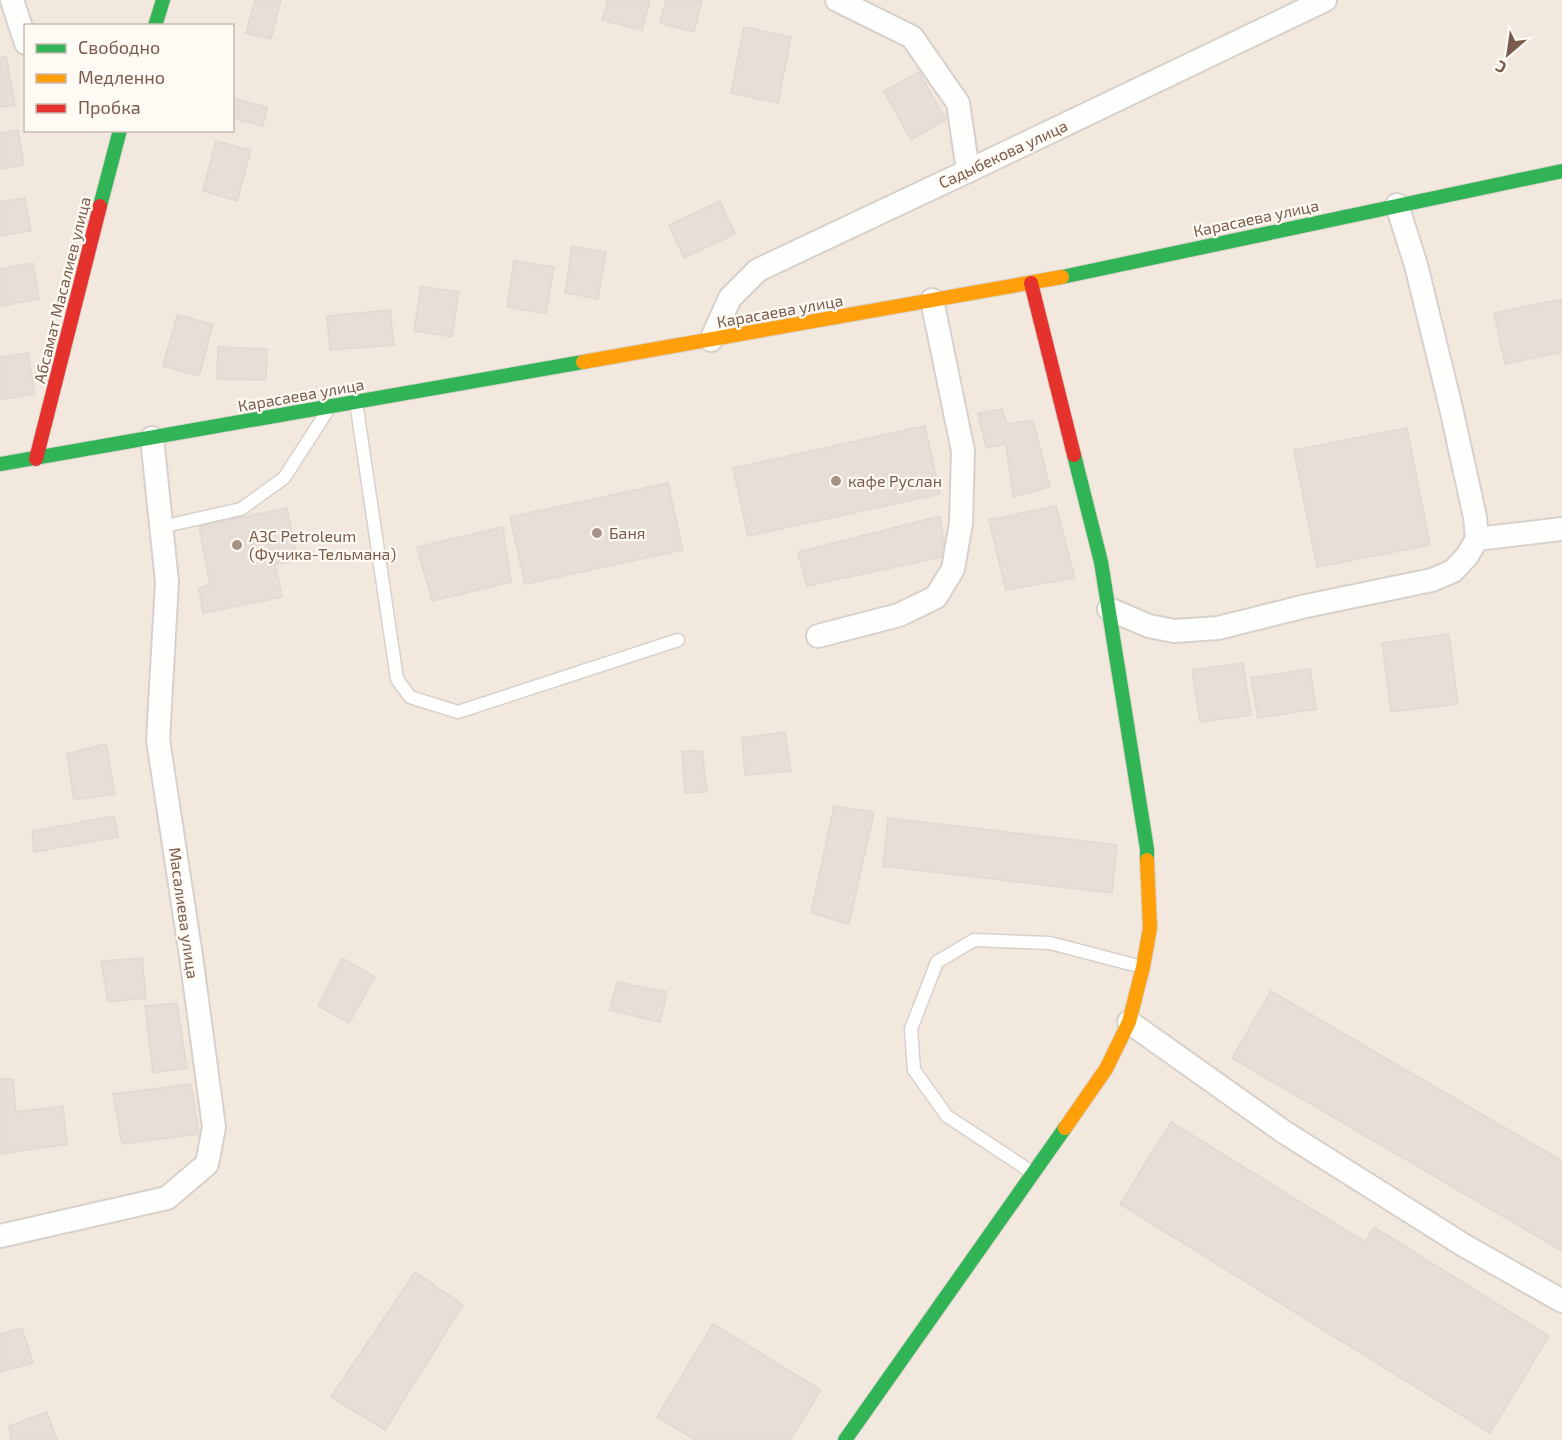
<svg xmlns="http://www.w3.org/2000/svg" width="1562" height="1440" font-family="'Exo 2',sans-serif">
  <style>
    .residential { fill: #f2e8de; fill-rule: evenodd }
    .building { fill: #e6ded7; stroke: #e2d8d2; stroke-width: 1.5 }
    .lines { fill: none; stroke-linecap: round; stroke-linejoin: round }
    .lane-casing { stroke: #d7d1cb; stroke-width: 15 }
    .street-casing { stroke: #d7d1cb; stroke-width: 26 }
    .fast-casing { stroke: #d9d2cb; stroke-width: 16 }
    .slow-casing { stroke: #d9d2cb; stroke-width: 16 }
    .jam-casing { stroke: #d9d2cb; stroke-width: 16 }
    .lane { stroke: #fefefd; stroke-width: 12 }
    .street { stroke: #fefefd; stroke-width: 22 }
    .fast { stroke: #30b455; stroke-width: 14 }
    .slow { stroke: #ff9f0a; stroke-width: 14 }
    .jam { stroke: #e5322d; stroke-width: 14 }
    .poi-dot { fill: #a69286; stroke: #fffaf3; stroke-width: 2 }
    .labels { text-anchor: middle; stroke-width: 4.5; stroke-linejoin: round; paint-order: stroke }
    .street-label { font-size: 16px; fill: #7a5c4d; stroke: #fffaf3 }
    .poi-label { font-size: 16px; fill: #7a5c4d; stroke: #fffaf3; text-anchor: start }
  </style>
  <rect width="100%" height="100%" fill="#f9f5f0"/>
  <path class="residential" d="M0,0H1562V1440H0ZM26,26H232V130H26Z"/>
  <g class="building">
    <path d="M255,0H281L271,39L246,33Z"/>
    <path d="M608,0H650L642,30L602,20Z"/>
    <path d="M666,0H702L694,32L660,23Z"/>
    <path d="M744,27L791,37L778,103L731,93Z"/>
    <path d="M6,56L15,105L0,107V57Z"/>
    <path d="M919,72L946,120L911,140L884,91Z"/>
    <path d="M232,98L267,107L263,126L232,118Z"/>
    <path d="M18,130L24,165L0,169V133Z"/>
    <path d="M216,141L251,150L237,201L203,191Z"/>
    <path d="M25,198L31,231L0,236V202Z"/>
    <path d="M720,201L735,234L684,258L669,225Z"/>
    <path d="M572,246L606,252L598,299L565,293Z"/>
    <path d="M514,261L554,267L546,314L507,307Z"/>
    <path d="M33,263L39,299L0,306V269Z"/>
    <path d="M421,286L459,292L452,337L414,331Z"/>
    <path d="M1562,299V352L1505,364L1494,313Z"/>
    <path d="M390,310L394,345L330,350L327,316Z"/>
    <path d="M177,315L213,324L199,376L163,366Z"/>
    <path d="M218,347L267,349L266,380L217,379Z"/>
    <path d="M28,353L35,394L0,400V357Z"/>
    <path d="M1002,409L1007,424L1033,420L1050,487L1013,497L1006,444L986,448L978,413Z"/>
    <path d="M925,426L940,494L748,536L733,468Z"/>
    <path d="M1407,428L1430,545L1317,567L1294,450Z"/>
    <path d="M668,483L683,550L525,584L510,517Z"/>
    <path d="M1056,506L1075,578L1006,590L989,520Z"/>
    <path d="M287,508L298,561L275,564L282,597L203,613L199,588L210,584L199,526Z"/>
    <path d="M940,516L946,556L807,586L798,552Z"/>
    <path d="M503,527L511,582L432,601L417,547Z"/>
    <path d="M1449,634L1458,704L1391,712L1382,643Z"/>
    <path d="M1243,663L1251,715L1200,722L1192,670Z"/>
    <path d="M1310,669L1316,709L1258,718L1251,678Z"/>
    <path d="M785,732L791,771L745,775L742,738Z"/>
    <path d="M106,744L115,794L74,800L67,754Z"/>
    <path d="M682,751H702L707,792L685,793Z"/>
    <path d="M834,806L874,812L849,924L811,913Z"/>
    <path d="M114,816L118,837L34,852L32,831Z"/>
    <path d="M888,818L1117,845L1112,893L883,866Z"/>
    <path d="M142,958L146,998L108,1002L101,961Z"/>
    <path d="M342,958L375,977L349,1023L318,1006Z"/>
    <path d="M617,982L667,992L660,1022L610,1010Z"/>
    <path d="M1271,991L1562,1161V1251L1232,1058Z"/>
    <path d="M177,1003L187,1068L153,1073L145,1006Z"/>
    <path d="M0,1079H13L16,1112L63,1106L67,1144L0,1154Z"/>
    <path d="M191,1084L199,1134L122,1144L113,1094Z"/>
    <path d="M1171,1122L1365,1242L1374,1227L1549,1336L1490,1433L1120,1204Z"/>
    <path d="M415,1272L463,1305L385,1430L331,1397Z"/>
    <path d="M713,1324L821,1390L790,1440H695L657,1417Z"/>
    <path d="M22,1328L33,1363L0,1372V1334Z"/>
    <path d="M47,1412L57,1440H11L9,1426Z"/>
  </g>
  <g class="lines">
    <g class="lane-casing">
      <g id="lane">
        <path d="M356,402L397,679L410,697L458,712L678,640"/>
        <path d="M161,527L241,509L284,478L326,413"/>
        <path d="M1033,1173L947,1116L914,1070L911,1029L937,962L974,940L1050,943L1142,967"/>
      </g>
    </g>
    <g class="street-casing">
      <g id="street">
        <path d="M12,0L26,43"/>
        <path d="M837,0L912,37L958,103L968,171"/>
        <path d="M711,340L730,298L758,270L968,171L1325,0"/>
        <path d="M1477,539L1562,529"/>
        <path d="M1109,609L1149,626L1174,631L1218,628L1306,606L1432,580L1453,571L1467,556L1477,539L1475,517L1451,408L1416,265L1397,205"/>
        <path d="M818,636L899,615L936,597L953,569L961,523L963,451L932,300"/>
        <path d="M1129,1022L1284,1132L1465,1246L1562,1301"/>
        <path d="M0,1236L167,1198L207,1164L214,1127L191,956L158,740L167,582L152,438"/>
      </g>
    </g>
    <g class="fast-casing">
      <g id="fast">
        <path d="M155,26L163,0"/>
        <path d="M100,206L120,130"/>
        <path d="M1062,277L1562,171"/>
        <path d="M1074,455L1101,562L1147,849V860"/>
        <path d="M0,464L583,362"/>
        <path d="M845,1440L1065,1128"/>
      </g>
    </g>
    <g class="slow-casing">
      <g id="slow">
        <path d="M583,362L1062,277"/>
        <path d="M1065,1128L1106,1069L1129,1022L1143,967L1150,928L1147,860"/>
      </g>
    </g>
    <g class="jam-casing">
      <g id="jam">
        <path d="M1031,283L1074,455"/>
        <path d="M36,459L100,206"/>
      </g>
    </g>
    <use href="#lane" class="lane"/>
    <use href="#street" class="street"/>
    <use href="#fast" class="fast"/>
    <use href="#slow" class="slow"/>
    <use href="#jam" class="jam"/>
  </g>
  <g class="poi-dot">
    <circle cx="836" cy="481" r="6"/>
    <circle cx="597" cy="533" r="6"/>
    <circle cx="237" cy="545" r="6"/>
  </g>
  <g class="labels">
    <g class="street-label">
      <text transform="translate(1003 154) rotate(-25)" y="6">Садыбекова улица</text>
      <text transform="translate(1256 218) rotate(-12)" y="6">Карасаева улица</text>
      <text transform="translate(62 290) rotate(-76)" y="6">Абсамат Масалиев улица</text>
      <text transform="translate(780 311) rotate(-10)" y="6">Карасаева улица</text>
      <text transform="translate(301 395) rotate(-10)" y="6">Карасаева улица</text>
      <text transform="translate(184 913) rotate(82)" y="6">Масалиева улица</text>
    </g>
    <g class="poi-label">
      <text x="848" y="487">кафе Руслан</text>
      <text x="609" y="539">Баня</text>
      <text x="249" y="542">АЗС Petroleum<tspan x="249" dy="18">(Фучика-Тельмана)</tspan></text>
    </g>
  </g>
  <rect x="24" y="24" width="210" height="108" fill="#fffaf3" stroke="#cabbb1" stroke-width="1.5"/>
  <rect x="36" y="44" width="30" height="9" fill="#30b455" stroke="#cabbb1" stroke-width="1.5"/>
  <text x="78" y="54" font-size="18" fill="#7a5c4d">Свободно</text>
  <rect x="36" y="74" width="30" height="9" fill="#ff9f0a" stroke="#cabbb1" stroke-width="1.5"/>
  <text x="78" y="84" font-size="18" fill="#7a5c4d">Медленно</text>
  <rect x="36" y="104" width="30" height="9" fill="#e5322d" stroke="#cabbb1" stroke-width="1.5"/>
  <text x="78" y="114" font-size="18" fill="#7a5c4d">Пробка</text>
  <g transform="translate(1508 54) rotate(209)" stroke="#fffaf3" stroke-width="4.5" paint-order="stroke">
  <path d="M0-4.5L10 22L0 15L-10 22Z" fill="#7a5c4d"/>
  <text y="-9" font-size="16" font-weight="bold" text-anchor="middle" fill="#7a5c4d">С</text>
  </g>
</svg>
